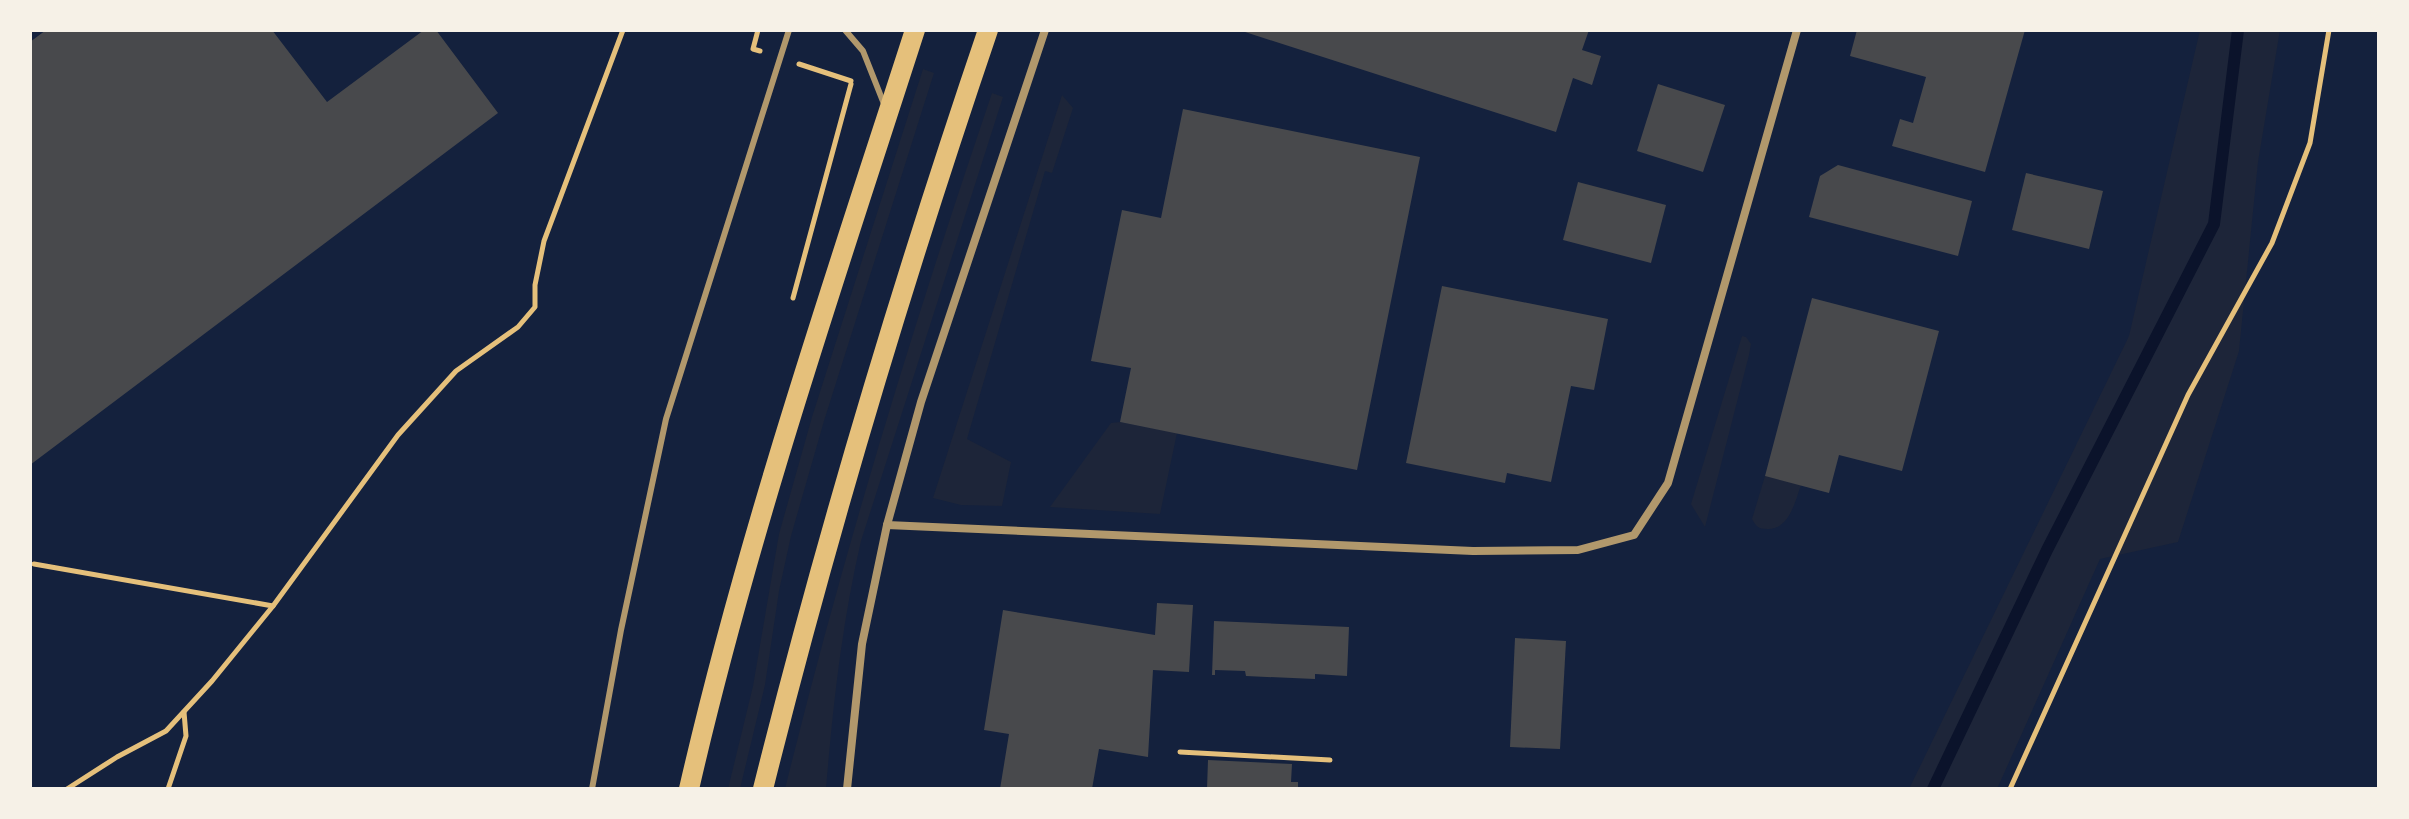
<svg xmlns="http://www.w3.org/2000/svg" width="2409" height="819" font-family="Signika,sans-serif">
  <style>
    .green { fill: #1d2539 }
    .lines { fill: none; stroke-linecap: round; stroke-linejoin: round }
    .stream { stroke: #0b132b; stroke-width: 12 }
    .building { fill: #48494c }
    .path { stroke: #e5c07b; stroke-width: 5 }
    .service { stroke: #b1986c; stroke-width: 6 }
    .minor { stroke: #b1986c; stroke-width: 8 }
    .primary { stroke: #e5c07b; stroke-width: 20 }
  </style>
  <rect width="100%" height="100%" fill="#14213d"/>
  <g class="green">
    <path d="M2200,30H2280L2258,162L2239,351L2178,542L2100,559L1997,789H1909L2129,336Z"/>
    <path d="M923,69L934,73L824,421L791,536L779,591L765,685L740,789H728L753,686L779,534L812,417Z"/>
    <path d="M992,93L1003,97L861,541C842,623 833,705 826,789H785C843,553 914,322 992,93Z"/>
    <path d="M1062,95L1073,108L1052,173L1045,171L967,439L1011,462L1002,506L961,505L933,498Z"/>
    <path d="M1742,336L1746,337L1751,344L1749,355L1705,527L1691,504Z"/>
    <path d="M1120,422L1177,433L1160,514L1050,507L1111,423Z"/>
    <path d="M1765,476L1801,485C1795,502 1789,530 1767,529C1758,529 1756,526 1752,519Z"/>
  </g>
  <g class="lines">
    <path class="stream" d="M1933,789L2047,550L2214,224L2238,30"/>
  </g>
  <g class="building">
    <path d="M46,30H272L327,102L424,30H436L498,113L30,465V42Z"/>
    <path d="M1589,30L1582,50L1601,56L1592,85L1573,78L1556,132L1242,31Z"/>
    <path d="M1857,30H2025L1985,172L1892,146L1900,119L1913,123L1926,77L1850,56Z"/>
    <path d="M1658,84L1725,105L1703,172L1637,151Z"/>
    <path d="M1183,109L1420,157L1357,470L1120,422L1131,368L1091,361L1122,210L1161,218Z"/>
    <path d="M1838,165L1972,201L1958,256L1809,217L1820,176Z"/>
    <path d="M2026,173L2103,191L2089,249L2012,230Z"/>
    <path d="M1578,182L1666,205L1651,263L1563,240Z"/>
    <path d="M1442,286L1608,319L1594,390L1571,386L1551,482L1507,473L1505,483L1406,463Z"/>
    <path d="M1812,298L1939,331L1902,471L1839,455L1829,493L1765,476Z"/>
    <path d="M1157,603L1193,605L1191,637L1189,672L1153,670L1148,757L1099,749L1092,789H1000L1009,734L984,730L1003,610L1155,635Z"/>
    <path d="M1214,621L1349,627L1347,676L1315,674V679L1246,676L1245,671L1215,670V675H1212Z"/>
    <path d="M1515,638L1566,641L1560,749L1510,747Z"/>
    <path d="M1208,760L1292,764L1291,782H1298V789H1207Z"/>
  </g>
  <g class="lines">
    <g class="path">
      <path d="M758,30L753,49L760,51"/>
      <path d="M799,64L851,81"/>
      <path d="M793,298L851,84"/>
      <path d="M34,564L273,606"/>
      <path d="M1180,752L1330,760"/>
      <path d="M67,789L117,757L166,731L212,681L273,606L398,435L456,371L518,327L535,307V285L544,241L623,30"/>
      <path d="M168,789L186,736L184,712"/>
      <path d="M2010,789L2188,395L2272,243L2310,143L2329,30"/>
    </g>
    <g class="service">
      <path d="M845,30L863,51L884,104"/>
      <path d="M592,789L621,630L666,419L789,30"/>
    </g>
    <g class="minor">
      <path d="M887,525L1473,551L1578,550L1634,535L1668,483L1797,30"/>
      <path d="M847,789L862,644L887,525L921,402L1045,30"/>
    </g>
    <g class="primary">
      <path d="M689,789C748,532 834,281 915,30"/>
      <path d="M763,789C827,533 903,280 988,30"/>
    </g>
  </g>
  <rect width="2409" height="819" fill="none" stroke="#f6f1e7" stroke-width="64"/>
</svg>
